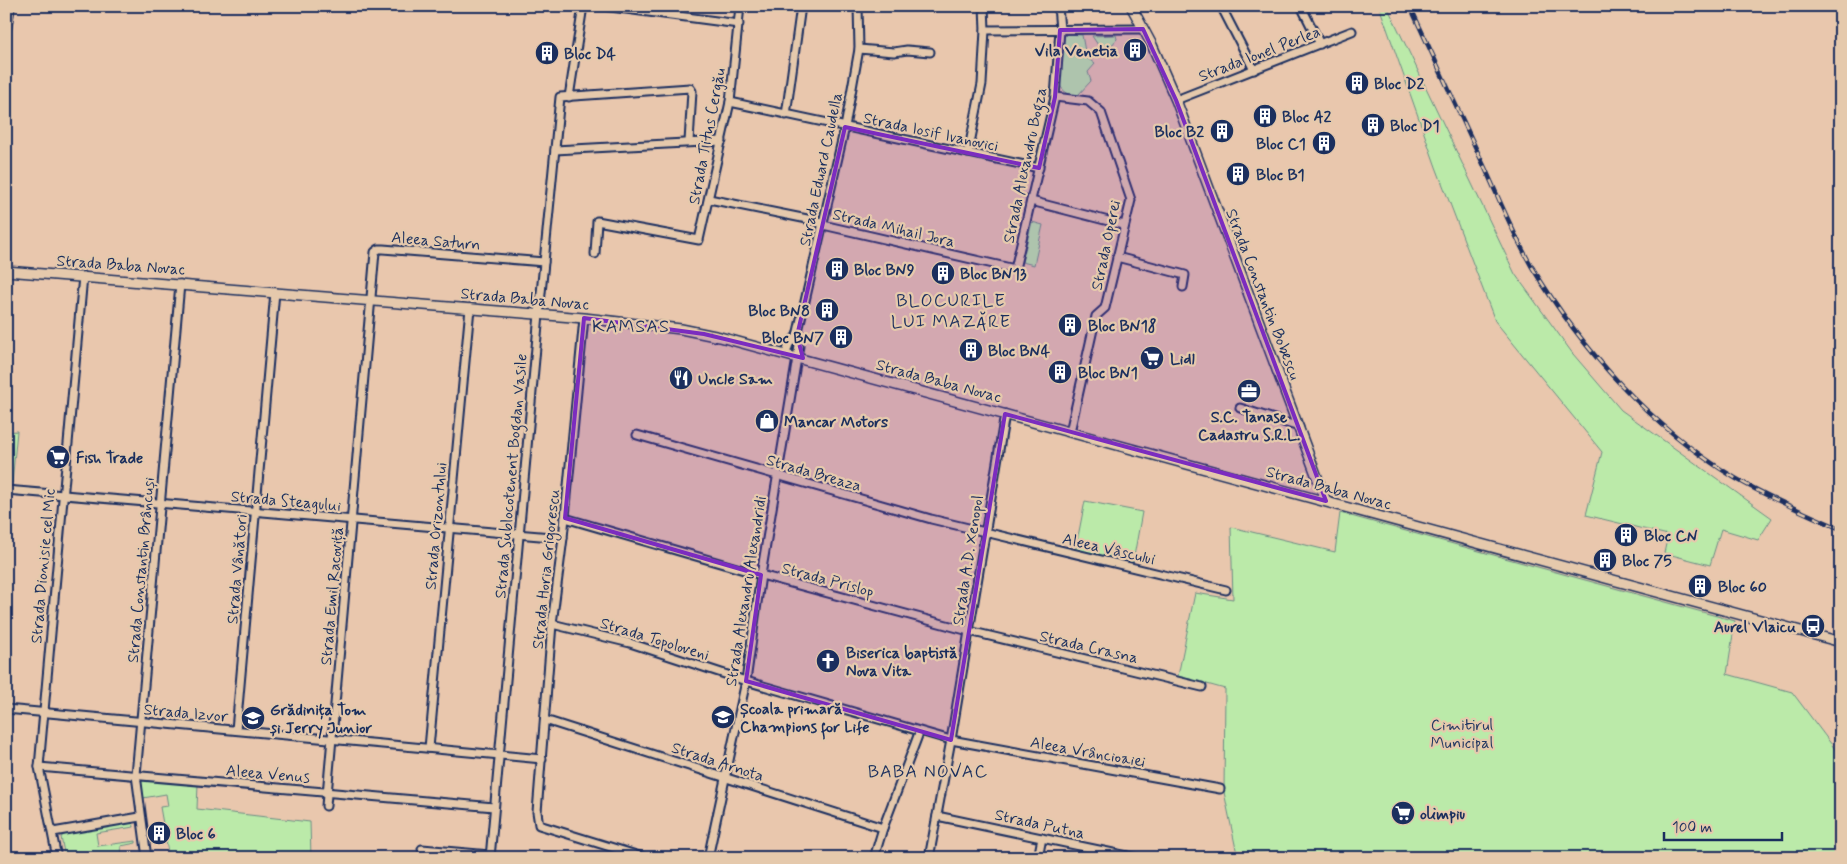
<svg xmlns="http://www.w3.org/2000/svg" width="1847" height="864" font-family="Mynerve,sans-serif">
  <style>
    .green { fill: #bbeaa9; stroke: #6b8c84 }
    .lines { fill: none; stroke-linecap: round; stroke-linejoin: round }
    .minor-casing { stroke: #1b2f5e; stroke-width: 11 }
    .tertiary-casing { stroke: #1b2f5e; stroke-width: 12 }
    .secondary-casing { stroke: #1b2f5e; stroke-width: 12 }
    .minor { stroke: #e5c9ac; stroke-width: 7 }
    .tertiary { stroke: #e5c9ac; stroke-width: 9 }
    .secondary { stroke: #e5c9ac; stroke-width: 9 }
    .rail-casing { stroke: #1b2f5e; stroke-width: 4.5 }
    .rail { stroke: #e5c9ac; stroke-width: 2.5; stroke-dasharray: 8; stroke-linecap: butt }
    .marked { fill: #7b2cbf; fill-opacity: 0.2; stroke: #7b2cbf; stroke-width: 4; stroke-linejoin: round }
    .labels { text-anchor: middle; stroke-width: 4.5; stroke-linejoin: round; paint-order: stroke }
    .poi-label { font-size: 16px; font-weight: bold; fill: #1b2f5e; stroke: #e5c9ac; text-anchor: start }
    .street-label { font-size: 16px; fill: #1b2f5e; stroke: #e5c9ac }
    .park-label { font-size: 16px; fill: #233862; stroke: #e5c9ac }
    .neighbourhood-label { font-size: 18px; letter-spacing: 1px; fill: #1b2f5e; stroke: #e5c9ac }
  </style>
  <rect width="100%" height="100%" fill="#e9c7ad"/>
  <filter id="ink" filterUnits="userSpaceOnUse"><feTurbulence type="fractalNoise" baseFrequency=".02" numOctaves="2"/><feDisplacementMap in="SourceGraphic" scale="10" xChannelSelector="R" yChannelSelector="G"/><feConvolveMatrix kernelMatrix="1 2 1 2 8 2 1 2 1" color-interpolation-filters="sRGB"/></filter>
  <g filter="url(#ink)">
    <g class="green">
      <path d="M1379,6H1387L1515,274L1573,354L1621,410L1772,518L1758,540L1721,529L1710,565L1664,553L1668,535L1586,515L1602,452L1495,321L1436,167Z"/>
      <path d="M1067,34L1082,35L1086,57L1095,64L1088,72L1091,81L1078,95C1069,95 1064,93 1060,85L1064,37Z"/>
      <path d="M1116,35L1117,39L1104,54L1092,36Z"/>
      <path d="M1032,222L1043,225L1034,265L1022,262Z"/>
      <path d="M17,431L12,483H6V432Z"/>
      <path d="M1085,501L1142,512L1133,562L1075,552Z"/>
      <path d="M1340,513L1735,621L1727,674L1792,692L1841,757V858H1281L1280,851L1237,854L1224,792L1225,689L1178,676L1195,593L1233,599L1231,527L1335,552Z"/>
      <path d="M140,780L198,784L197,809L310,822L311,858H169L160,807L168,806L166,794L143,798Z"/>
      <path d="M133,822L134,827L96,833L98,846L136,841V843L121,846L122,858H65L61,837L69,832Z"/>
    </g>
    <g class="lines">
      <g class="minor-casing">
        <g id="minor">
          <path d="M603,6L739,24"/>
          <path d="M1221,6L1254,70"/>
          <path d="M1301,6L1320,44"/>
          <path d="M985,30L1143,29"/>
          <path d="M859,49L894,52L907,50L930,52"/>
          <path d="M569,97L583,6"/>
          <path d="M1055,97L1088,101L1101,112L1131,200L1105,308L1096,316L1070,432"/>
          <path d="M1176,100L1352,31"/>
          <path d="M730,102L1039,168"/>
          <path d="M786,115L801,6"/>
          <path d="M555,150L722,141"/>
          <path d="M968,153L982,84L985,30L984,6"/>
          <path d="M709,199L817,221L823,225L1015,269L1055,97L1060,30L1058,6"/>
          <path d="M1031,201L1124,225"/>
          <path d="M595,254L597,221L699,240L730,102L740,6"/>
          <path d="M1117,257L1185,275L1183,287"/>
          <path d="M584,318L563,538L552,624L537,812L539,825L646,858"/>
          <path d="M786,354L789,344L797,336"/>
          <path d="M1240,408L1299,427"/>
          <path d="M637,435L931,519L1226,590"/>
          <path d="M6,490L563,538"/>
          <path d="M565,518L761,575L969,631L1202,687"/>
          <path d="M552,624L630,643L746,681L951,740L1220,789"/>
          <path d="M6,709L542,759"/>
          <path d="M545,720L883,828"/>
          <path d="M236,730L275,292"/>
          <path d="M429,748L470,308"/>
          <path d="M39,767L494,807"/>
          <path d="M326,806L375,252L379,249H383L544,262"/>
          <path d="M937,816L1137,858"/>
          <path d="M53,832L140,817"/>
          <path d="M422,849L490,855"/>
          <path d="M57,858L39,767L83,276"/>
          <path d="M147,858L136,775L180,284"/>
          <path d="M490,858L539,314L560,97L690,88L692,91L689,142"/>
          <path d="M708,858L746,681L761,575L799,346L797,336L845,127L859,49L858,6"/>
          <path d="M874,858L883,828L919,733"/>
          <path d="M929,858L951,740L1005,414"/>
          <path d="M1038,858L1042,838"/>
        </g>
      </g>
      <g class="tertiary-casing">
        <path id="tertiary" d="M1131,6L1152,45L1176,100L1326,501"/>
      </g>
      <g class="secondary-casing">
        <g id="secondary">
          <path d="M6,29L10,6"/>
          <path d="M6,271L584,318L681,329L720,337L1841,642"/>
        </g>
      </g>
      <use href="#minor" class="minor"/>
      <use href="#tertiary" class="tertiary"/>
      <use href="#secondary" class="secondary"/>
      <g class="rail-casing">
        <path id="rail" d="M1410,6C1435,60 1460,114 1485,168C1500,201 1514,236 1532,267C1582,350 1651,427 1735,478C1769,498 1805,513 1841,529"/>
      </g>
      <use href="#rail" class="rail"/>
    </g>
  </g>
  <path class="marked" d="M1143,29L1176,100L1326,501L1005,414L951,740L746,681L761,575L565,518L584,318L704,334L803,358L797,336L845,127L1039,168L1055,97L1060,30Z"/>
  <defs>
    <g id="building-disc" transform="scale(1.25)"><circle r="9.5" fill="#1b2f5e" stroke="#e5c9ac"/><path d="M-4-6H4V6H1V3H-1V6H-4ZM-2.5-4.3h1.7v1.8h-1.7ZM.8-4.3h1.7v1.8H.8ZM-2.5-1h1.7V.8h-1.7ZM.8-1h1.7V.8H.8Z" fill="#fff"/></g>
    <g id="supermarket-disc" transform="scale(1.25)"><circle r="9.5" fill="#1b2f5e" stroke="#e5c9ac"/><path d="M-6-5.5h2.5l.6 2H6L4.5 2H-2.5L-4.4-4H-6ZM-1.5 3.2a1.3 1.3 0 1 0 .1 0ZM3 3.2a1.3 1.3 0 1 0 .1 0Z" fill="#fff"/></g>
    <g id="restaurant-disc" transform="scale(1.25)"><circle r="9.5" fill="#1b2f5e" stroke="#e5c9ac"/><path d="M-5-6h1v4h1v-4h1v4h1v-4h1v5L-1.5 .5V6h-2V.5L-5-1ZM5-6V6H3V1.5H1.5Q1.5-4 5-6Z" fill="#fff"/></g>
    <g id="office-disc" transform="scale(1.25)"><circle r="9.5" fill="#1b2f5e" stroke="#e5c9ac"/><path d="M-6-3h4V-5.5h4V-3h4V5H-6ZM-1-4.5V-3h2v-1.5ZM-6 0V1H6V0Z" fill="#fff"/></g>
    <g id="shop-disc" transform="scale(1.25)"><circle r="9.5" fill="#1b2f5e" stroke="#e5c9ac"/><path d="M-5-2.5h2.3a2.7 3.5 0 0 1 5.4 0H5L5.5 6h-11ZM-1.5-2.5h3a1.5 2.3 0 0 0-3 0Z" fill="#fff"/></g>
    <g id="bus-disc" transform="scale(1.25)"><circle r="9.5" fill="#1b2f5e" stroke="#e5c9ac"/><path d="M-5-6H5V4H4V6H2V4H-2V6H-4V4H-5ZM-3.5-4V0h7V-4ZM-3.5 1.2v1.5H-2V1.2ZM2 1.2v1.5H3.5V1.2Z" fill="#fff"/></g>
    <g id="church-disc" transform="scale(1.25)"><circle r="9.5" fill="#1b2f5e" stroke="#e5c9ac"/><path d="M-1.2-6h2.4v3.5h3.3v2.4h-3.3V6h-2.4V-.1h-3.3v-2.4h3.3Z" fill="#fff"/></g>
    <g id="school-disc" transform="scale(1.25)"><circle r="9.5" fill="#1b2f5e" stroke="#e5c9ac"/><path d="M0-5L7-2L0 1L-7-2ZM-4 1L0 2.5L4 1V4Q0 6-4 4Z" fill="#fff"/></g>
  </defs>
  <g fill-rule="evenodd">
    <use href="#building-disc" x="1135" y="50"/>
    <use href="#building-disc" x="547" y="53"/>
    <use href="#building-disc" x="1357" y="83"/>
    <use href="#building-disc" x="1265" y="116"/>
    <use href="#building-disc" x="1373" y="125"/>
    <use href="#building-disc" x="1222" y="131"/>
    <use href="#building-disc" x="1324" y="143"/>
    <use href="#building-disc" x="1238" y="174"/>
    <use href="#building-disc" x="837" y="269"/>
    <use href="#building-disc" x="943" y="273"/>
    <use href="#building-disc" x="827" y="310"/>
    <use href="#building-disc" x="1070" y="325"/>
    <use href="#building-disc" x="841" y="337"/>
    <use href="#building-disc" x="971" y="350"/>
    <use href="#supermarket-disc" x="1152" y="358"/>
    <use href="#building-disc" x="1060" y="372"/>
    <use href="#restaurant-disc" x="681" y="378"/>
    <use href="#office-disc" x="1249" y="391"/>
    <use href="#shop-disc" x="767" y="421"/>
    <use href="#supermarket-disc" x="58" y="457"/>
    <use href="#building-disc" x="1626" y="535"/>
    <use href="#building-disc" x="1605" y="560"/>
    <use href="#building-disc" x="1700" y="586"/>
    <use href="#bus-disc" x="1813" y="626"/>
    <use href="#church-disc" x="828" y="661"/>
    <use href="#school-disc" x="723" y="717"/>
    <use href="#school-disc" x="253" y="718"/>
    <use href="#supermarket-disc" x="1403" y="813"/>
    <use href="#building-disc" x="159" y="833"/>
  </g>
  <g class="labels">
    <g class="poi-label">
      <text x="1118" y="56" text-anchor="end">Vila Venetia</text>
      <text x="564" y="59">Bloc D4</text>
      <text x="1374" y="89">Bloc D2</text>
      <text x="1282" y="122">Bloc A2</text>
      <text x="1390" y="131">Bloc D1</text>
      <text x="1204" y="137" text-anchor="end">Bloc B2</text>
      <text x="1306" y="149" text-anchor="end">Bloc C1</text>
      <text x="1256" y="180">Bloc B1</text>
      <text x="854" y="275">Bloc BN9</text>
      <text x="960" y="279">Bloc BN13</text>
      <text x="810" y="316" text-anchor="end">Bloc BN8</text>
      <text x="1088" y="331">Bloc BN18</text>
      <text x="824" y="343" text-anchor="end">Bloc BN7</text>
      <text x="988" y="356">Bloc BN4</text>
      <text x="1170" y="364">Lidl</text>
      <text x="1078" y="378">Bloc BN1</text>
      <text x="698" y="384">Uncle Sam</text>
      <text x="1249" y="422" text-anchor="middle">S.C. Tanase<tspan x="1249" dy="18">Cadastru S.R.L.</tspan></text>
      <text x="784" y="427">Mancar Motors</text>
      <text x="76" y="463">Fish Trade</text>
      <text x="1644" y="541">Bloc CN</text>
      <text x="1622" y="566">Bloc 75</text>
      <text x="1718" y="592">Bloc 60</text>
      <text x="1796" y="632" text-anchor="end">Aurel Vlaicu</text>
      <text x="846" y="658">Biserica baptistă<tspan x="846" dy="18">Nova Vita</tspan></text>
      <text x="740" y="714">Școala primară<tspan x="740" dy="18">Champions for Life</tspan></text>
      <text x="270" y="715">Grădinița Tom<tspan x="270" dy="18">și Jerry Junior</tspan></text>
      <text x="1420" y="819">olimpiu</text>
      <text x="176" y="839">Bloc 6</text>
    </g>
    <g class="street-label">
      <text transform="translate(1259 53) rotate(-21)" y="6">Strada Ionel Perlea</text>
      <text transform="translate(931 131) rotate(12)" y="6">Strada Iosif Ivanovici</text>
      <text transform="translate(706 136) rotate(-79)" y="6">Strada Titus Cergău</text>
      <text transform="translate(1024 165) rotate(-78)" y="6">Strada Alexandru Bogza</text>
      <text transform="translate(820 169) rotate(-78)" y="6">Strada Eduard Caudella</text>
      <text transform="translate(894 227) rotate(13)" y="6">Strada Mihail Jora</text>
      <text transform="translate(436 240) rotate(5)" y="6">Aleea Saturn</text>
      <text transform="translate(1105 245) rotate(-78)" y="6">Strada Operei</text>
      <text transform="translate(121 264) rotate(4)" y="6">Strada Baba Novac</text>
      <text transform="translate(1264 294) rotate(69)" y="6">Strada Constantin Bobescu</text>
      <text transform="translate(525 298) rotate(5)" y="6">Strada Baba Novac</text>
      <text transform="translate(939 380) rotate(15)" y="6">Strada Baba Novac</text>
      <text transform="translate(814 472) rotate(16)" y="6">Strada Breaza</text>
      <text transform="translate(510 476) rotate(-85)" y="6">Strada Sublocotenent Bogdan Vasile</text>
      <text transform="translate(1329 487) rotate(15)" y="6">Strada Baba Novac</text>
      <text transform="translate(286 500) rotate(5)" y="6">Strada Steagului</text>
      <text transform="translate(435 526) rotate(-85)" y="6">Strada Orizontului</text>
      <text transform="translate(1109 548) rotate(13)" y="6">Aleea Vâscului</text>
      <text transform="translate(967 560) rotate(-81)" y="6">Strada A.D. Xenopol</text>
      <text transform="translate(42 566) rotate(-85)" y="6">Strada Dionisie cel Mic</text>
      <text transform="translate(236 569) rotate(-85)" y="6">Strada Vânători</text>
      <text transform="translate(545 569) rotate(-84)" y="6">Strada Horia Grigorescu</text>
      <text transform="translate(140 570) rotate(-85)" y="6">Strada Constantin Brâncuși</text>
      <text transform="translate(828 579) rotate(15)" y="6">Strada Prislop</text>
      <text transform="translate(745 591) rotate(-81)" y="6">Strada Alexandru Alexandridi</text>
      <text transform="translate(331 596) rotate(-85)" y="6">Strada Emil Racoviță</text>
      <text transform="translate(655 638) rotate(17)" y="6">Strada Topoloveni</text>
      <text transform="translate(1089 646) rotate(13)" y="6">Strada Crasna</text>
      <text transform="translate(186 712) rotate(5)" y="6">Strada Izvor</text>
      <text transform="translate(1088 751) rotate(10)" y="6">Aleea Vrâncioaiei</text>
      <text transform="translate(718 761) rotate(18)" y="6">Strada Arnota</text>
      <text transform="translate(268 773) rotate(5)" y="6">Aleea Venus</text>
      <text transform="translate(1040 823) rotate(12)" y="6">Strada Putna</text>
    </g>
    <g class="park-label">
      <text x="1462" y="730">Cimitirul<tspan x="1462" dy="18">Municipal</tspan></text>
    </g>
    <g class="neighbourhood-label">
      <text x="951" y="306">BLOCURILE<tspan x="951" dy="21">LUI MAZĂRE</tspan></text>
      <text x="631" y="332">KAMSAS</text>
      <text x="928" y="777">BABA NOVAC</text>
    </g>
  </g>
  <rect width="1847" height="864" fill="none" stroke="#e5c9ac" stroke-width="25"/>
  <rect x="12" y="12" width="1822" height="839" fill="none" stroke="#1b2f5e" stroke-width="2" filter="url(#ink)"/>
  <path d="M1664 832v8h118v-8" fill="none" stroke="#1b2f5e" stroke-width="2.5"/>
  <text x="1672" y="832" font-size="15" fill="#1b2f5e" stroke="#e5c9ac" stroke-width="4" paint-order="stroke">100 m</text>
</svg>
